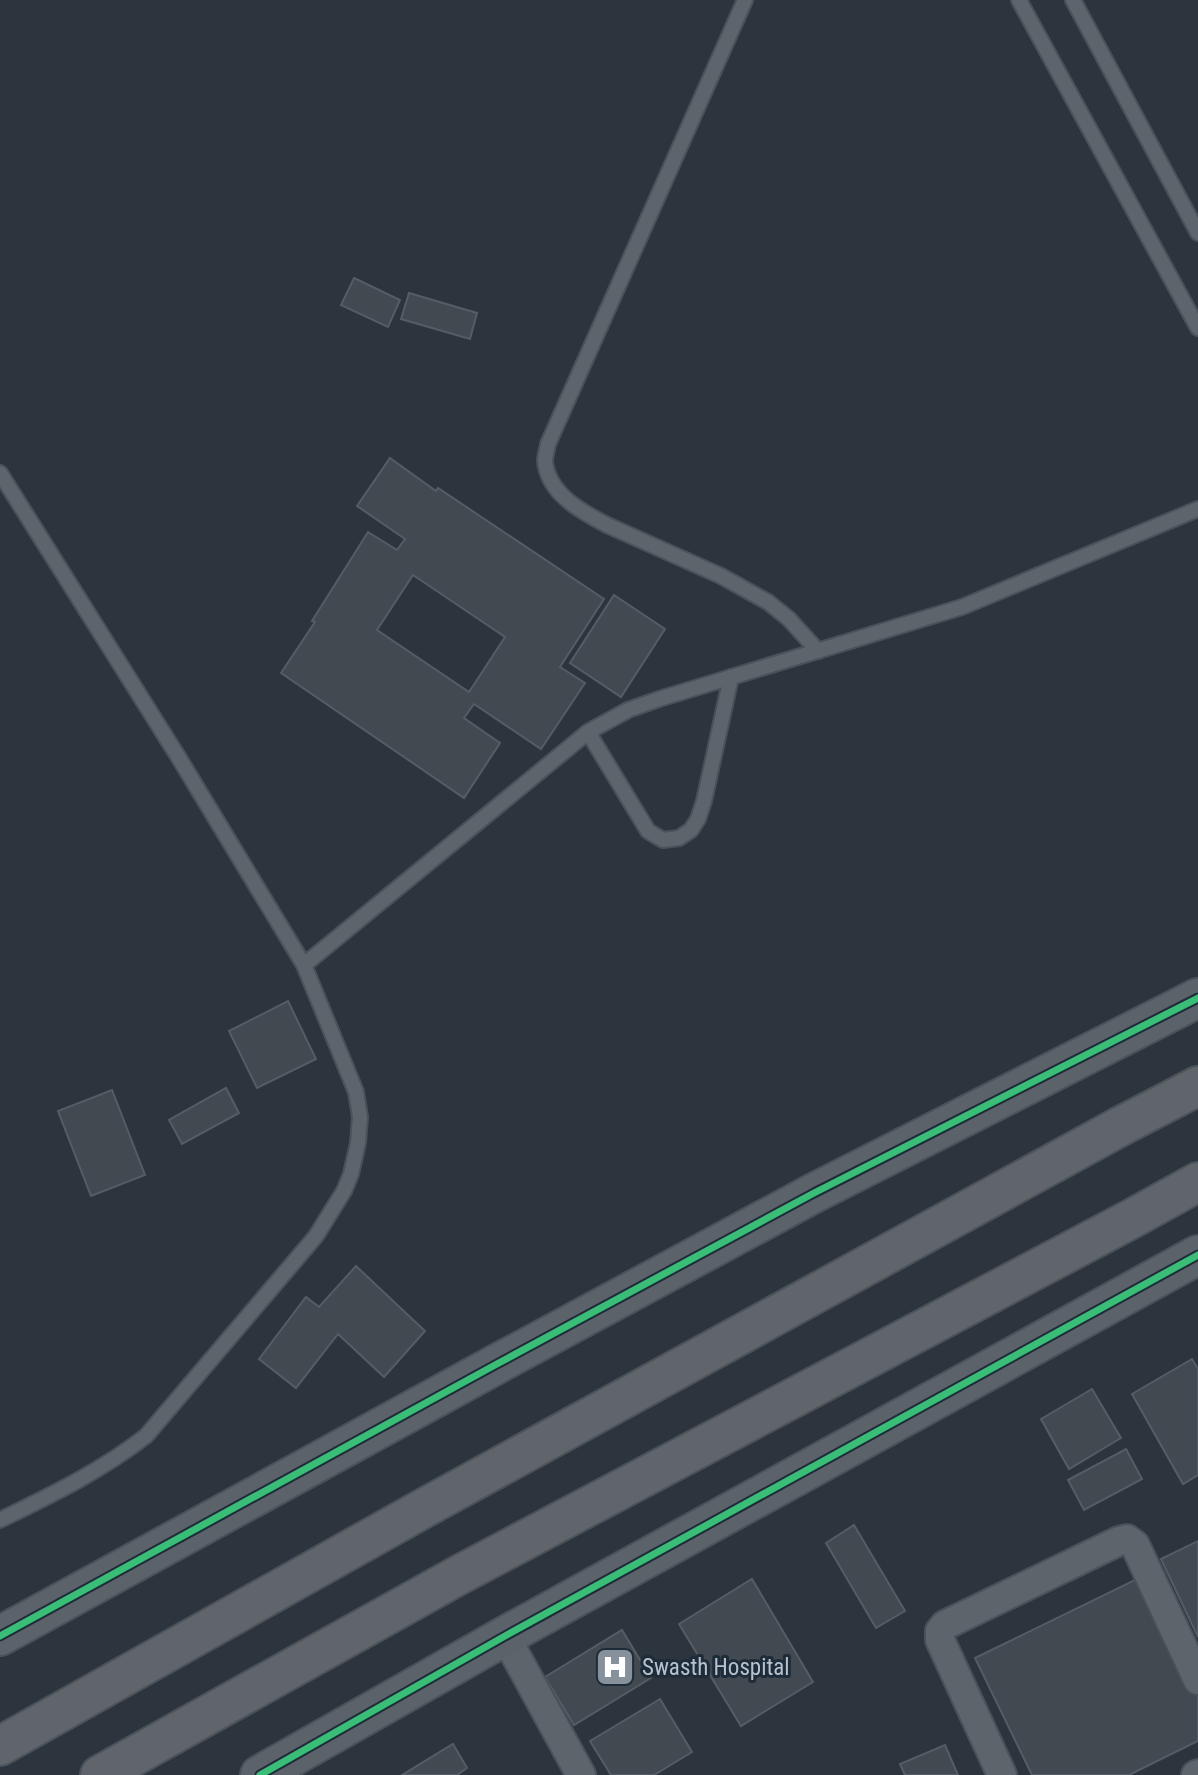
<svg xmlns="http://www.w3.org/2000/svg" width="1198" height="1775" font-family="'Roboto Condensed',sans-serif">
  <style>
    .building { fill: #424951; stroke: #555c65; stroke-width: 2; fill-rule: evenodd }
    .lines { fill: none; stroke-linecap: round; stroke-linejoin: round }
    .lane-casing { stroke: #4b5158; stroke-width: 18 }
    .street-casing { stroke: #4b5158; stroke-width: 32 }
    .secondary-casing { stroke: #4b5158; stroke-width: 42 }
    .primary-casing { stroke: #4b525a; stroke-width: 42 }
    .lane { stroke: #5d646b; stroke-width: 14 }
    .street { stroke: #5d646b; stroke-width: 28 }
    .secondary { stroke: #5c6269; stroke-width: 38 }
    .primary { stroke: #60656c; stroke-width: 38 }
    .cycleway-casing { stroke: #1e2c3a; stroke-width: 11 }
    .cycleway { stroke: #3abd76; stroke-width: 7 }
    .labels { text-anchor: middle; stroke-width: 6; stroke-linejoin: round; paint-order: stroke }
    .poi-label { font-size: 23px; fill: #b8c2ce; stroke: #1e2c3a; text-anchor: start }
  </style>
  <rect width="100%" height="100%" fill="#2c353e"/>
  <g class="building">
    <path d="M354,278L400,300L388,327L341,305Z"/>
    <path d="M409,293L477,313L470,339L401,319Z"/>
    <path d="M390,458L436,491L438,488L604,599L560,667L585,683L541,749L474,704L464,718L500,743L464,798L281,673L315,622L312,621L368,532L397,550L405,539L357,506ZM413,575L505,637L469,692L377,630Z"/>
    <path d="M614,595L665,629L621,697L570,663Z"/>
    <path d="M288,1001L316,1059L257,1088L229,1031Z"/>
    <path d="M226,1088L239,1113L182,1144L169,1120Z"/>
    <path d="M112,1090L145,1175L91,1196L58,1111Z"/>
    <path d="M356,1266L425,1331L384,1377L338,1334L296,1388L259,1359L306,1297L319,1307Z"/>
    <path d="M1192,1359L1198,1369V1475L1183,1484L1132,1394Z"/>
    <path d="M1092,1389L1121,1438L1069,1469L1041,1419Z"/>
    <path d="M1126,1449L1142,1479L1084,1510L1068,1480Z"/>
    <path d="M854,1525L905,1611L876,1628L826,1543Z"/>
    <path d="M1198,1541V1637L1161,1559Z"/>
    <path d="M1141,1577L1198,1693V1741L1129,1775H1032L975,1658Z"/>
    <path d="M752,1579L813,1682L741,1726L679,1624Z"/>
    <path d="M622,1630L651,1678L574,1725L545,1677Z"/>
    <path d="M660,1699L692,1752L654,1775H611L590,1741Z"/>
    <path d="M453,1744L467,1768L457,1775H402Z"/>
    <path d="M945,1745L958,1775H905L900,1764Z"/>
  </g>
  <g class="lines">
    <g class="lane-casing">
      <g id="lane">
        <path d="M745,0L548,444C547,450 545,456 545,461C548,494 582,512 607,525L721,576L768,602L789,619L818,651"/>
        <path d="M1019,0L1198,328"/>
        <path d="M1073,0L1198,233"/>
        <path d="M0,473L179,758L304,965L356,1092L360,1117L358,1143L351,1174L344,1191L316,1236L146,1436C101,1471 51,1495 0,1520"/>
        <path d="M588,732L648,831L663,840L679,838L691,830L698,819L704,801L731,677"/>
        <path d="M304,965L588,732L628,710L659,699L962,607L1198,509"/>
      </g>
    </g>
    <g class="street-casing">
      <g id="street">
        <path d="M505,1636L581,1775"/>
        <path d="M1002,1775L940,1640V1631L945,1625L1119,1541L1127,1539L1135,1545L1198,1680"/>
        <path d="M1196,1775L1198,1774"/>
      </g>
    </g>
    <g class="secondary-casing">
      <g id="secondary">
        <path d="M0,1636L495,1365L814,1193L1198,998"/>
        <path d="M260,1775L505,1636L1198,1255"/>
      </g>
    </g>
    <g class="primary-casing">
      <g id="primary">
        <path d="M0,1746L426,1507L1121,1126L1198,1086"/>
        <path d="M100,1775L459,1575L1133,1218L1198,1182"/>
      </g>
    </g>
    <use href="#lane" class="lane"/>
    <use href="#street" class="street"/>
    <use href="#secondary" class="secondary"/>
    <use href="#primary" class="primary"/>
    <g class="cycleway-casing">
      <g id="cycleway">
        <path d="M0,1636L495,1365L814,1193L1198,998"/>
        <path d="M260,1775L505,1636L1198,1255"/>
      </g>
    </g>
    <use href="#cycleway" class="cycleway"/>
  </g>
  <defs>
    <g id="hospital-square" transform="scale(2.0125)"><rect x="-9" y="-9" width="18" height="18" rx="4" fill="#87919c" stroke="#1e2c3a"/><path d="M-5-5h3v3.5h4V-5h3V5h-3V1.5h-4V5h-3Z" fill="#fff"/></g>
  </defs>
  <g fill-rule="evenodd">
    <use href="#hospital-square" x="615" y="1667"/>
  </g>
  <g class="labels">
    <g class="poi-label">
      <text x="642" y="1675">Swasth Hospital</text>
    </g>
  </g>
</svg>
